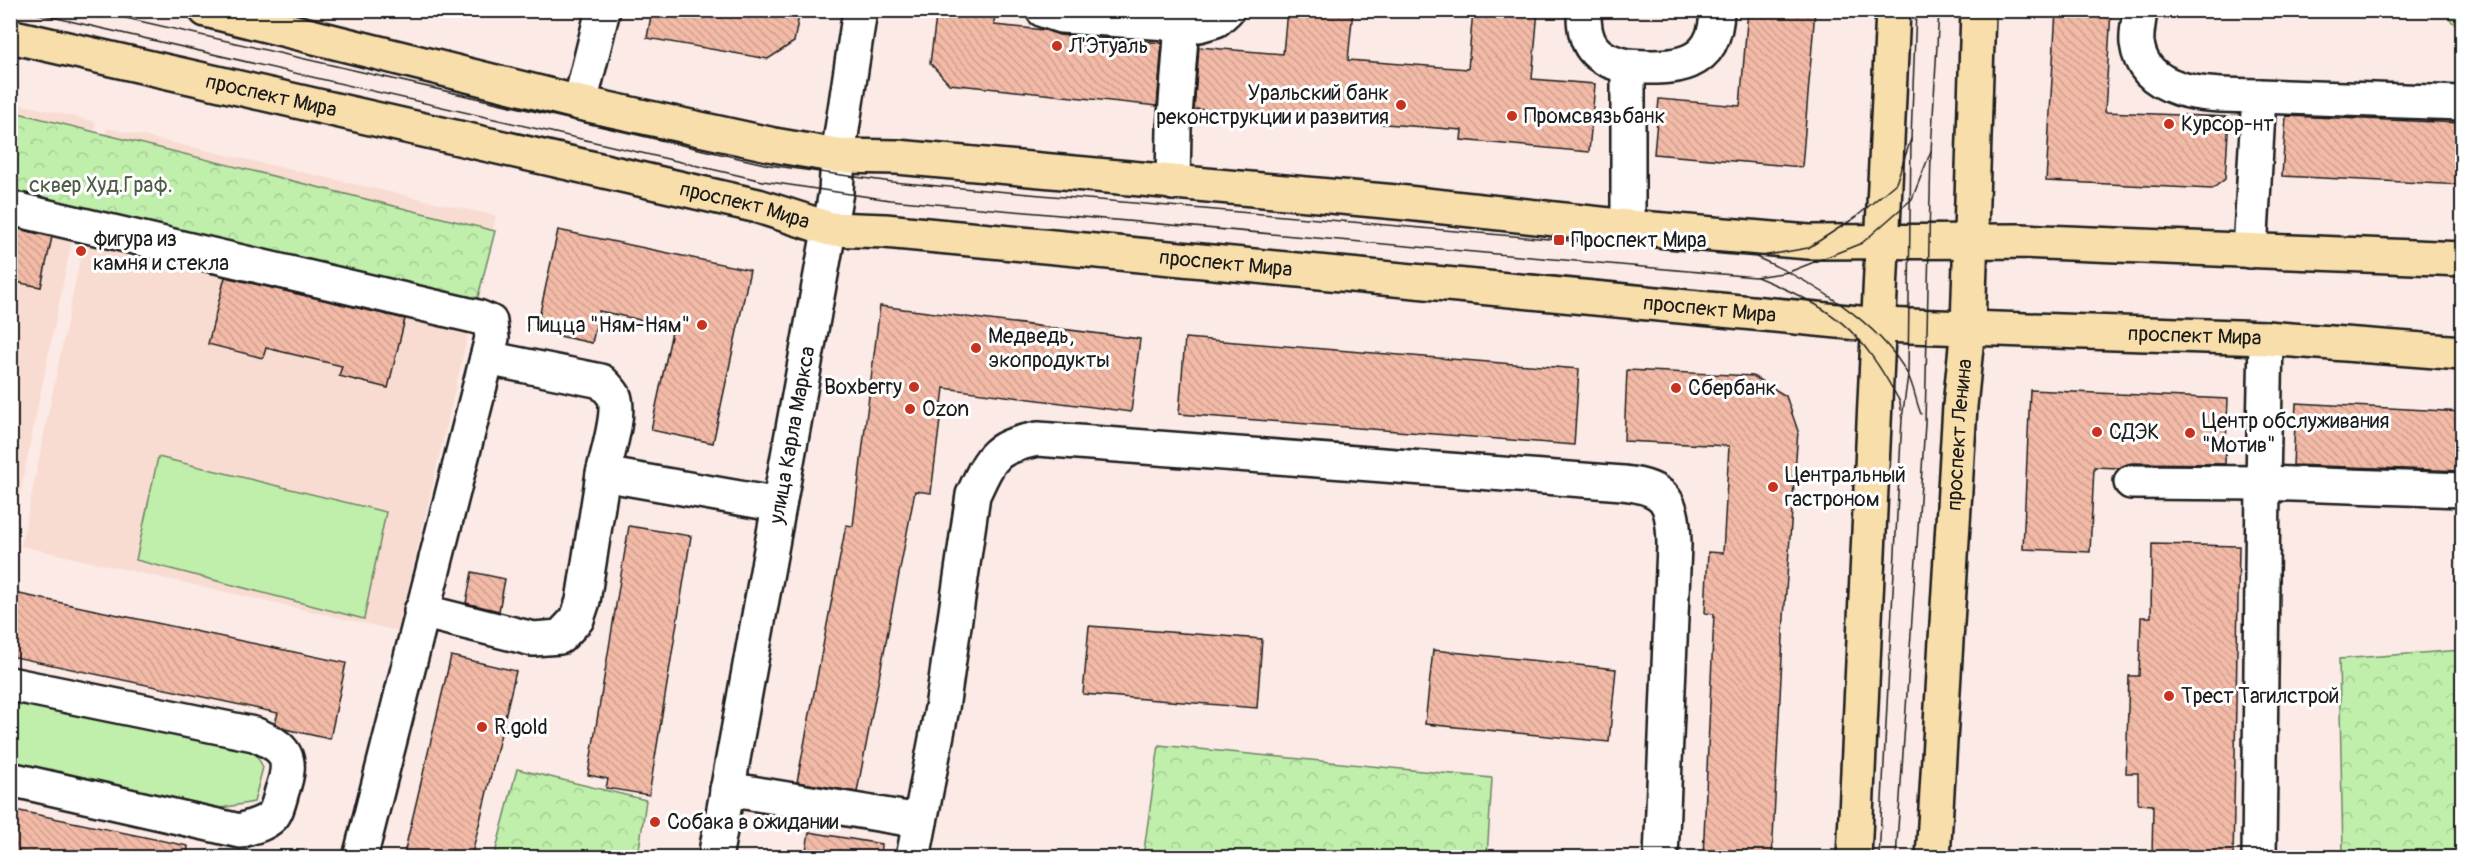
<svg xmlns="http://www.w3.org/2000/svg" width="2473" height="868" font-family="Pangolin,sans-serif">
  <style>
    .built { fill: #f8dcd2 }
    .grass { fill: #c0eeab; stroke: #6e8564; stroke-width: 1.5 }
    .park { fill: url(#park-crowns); stroke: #6e8564; stroke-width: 1.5 }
    .building { fill: url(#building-back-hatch); stroke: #1c1c1c; stroke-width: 1.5 }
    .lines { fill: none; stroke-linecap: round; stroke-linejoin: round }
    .minor-casing { stroke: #1c1c1c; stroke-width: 38 }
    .major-casing { stroke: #1c1c1c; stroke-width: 38 }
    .minor { stroke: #fff; stroke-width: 33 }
    .major { stroke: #f8deab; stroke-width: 33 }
    .tram { stroke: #1c1c1c; stroke-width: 1.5 }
    .poi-dot { fill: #c8321e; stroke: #fff; stroke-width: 2 }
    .labels { text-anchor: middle; stroke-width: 6; stroke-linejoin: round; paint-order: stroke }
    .poi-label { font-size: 21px; fill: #1c1c1c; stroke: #fff; text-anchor: start }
    .street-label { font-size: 21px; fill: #1c1c1c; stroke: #fff }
    .park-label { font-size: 21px; fill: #4d5b47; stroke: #fff }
  </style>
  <defs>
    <pattern id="park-crowns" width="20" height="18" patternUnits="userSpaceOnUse" patternTransform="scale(1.5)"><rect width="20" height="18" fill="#c0eeab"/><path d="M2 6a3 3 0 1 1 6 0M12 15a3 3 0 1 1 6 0" fill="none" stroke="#a4cc93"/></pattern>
    <pattern id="building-back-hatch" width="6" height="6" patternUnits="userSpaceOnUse" patternTransform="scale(1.5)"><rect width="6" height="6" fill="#f2baa7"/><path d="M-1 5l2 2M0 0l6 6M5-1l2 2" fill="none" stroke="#cf9f8f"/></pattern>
  </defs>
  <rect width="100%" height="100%" fill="#fbeae5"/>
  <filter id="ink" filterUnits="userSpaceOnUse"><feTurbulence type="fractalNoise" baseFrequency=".0167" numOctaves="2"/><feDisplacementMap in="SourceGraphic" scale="12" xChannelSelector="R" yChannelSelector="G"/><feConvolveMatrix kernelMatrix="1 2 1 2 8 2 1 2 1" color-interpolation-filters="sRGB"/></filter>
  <g filter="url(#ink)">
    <g class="built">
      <path d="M11,102L96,122L11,538Z"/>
      <path d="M107,128L496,216L398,631L21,546Z"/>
    </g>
    <g class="grass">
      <path d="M2446,11H2462V27L2452,22Z"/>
      <path d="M158,457L386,512L364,619L136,560Z"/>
      <path d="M10,698L253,749L263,767L254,802L221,808L11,763Z"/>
    </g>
    <g class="park">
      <path d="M10,111L495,231L472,320L11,213Z"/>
      <path d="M2462,650V851L2343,854L2339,659Z"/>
      <path d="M1159,745L1492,778L1487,857H1143Z"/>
      <path d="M517,769L646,800L638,857H494Z"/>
    </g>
    <g class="building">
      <path d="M652,10H800L794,42L768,59L647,38Z"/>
      <path d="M937,10H995L994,25L1045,30L1059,35L1162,43L1157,106L949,84L930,63Z"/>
      <path d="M1287,10H1353L1348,60L1468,69L1473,10H1538L1532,79L1595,84L1589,152L1461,140L1462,130L1194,109L1199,47L1283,54Z"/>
      <path d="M1748,10H1815L1802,167L1654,154L1659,99L1740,106Z"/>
      <path d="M2056,10H2111L2105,112L2229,117L2225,179L2212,189L2046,181Z"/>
      <path d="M2286,116L2463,123V185L2282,176Z"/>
      <path d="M10,227L52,237L41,287L10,281Z"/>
      <path d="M558,230L750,270L713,443L651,430L673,327L599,311L592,343L536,331Z"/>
      <path d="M225,277L405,319L388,388L339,376L342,366L266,348L263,358L208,344Z"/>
      <path d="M880,306L1140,339L1131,412L944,388L931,493L915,491L857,792L797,782L846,525L853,526Z"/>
      <path d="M1185,338L1579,369L1574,445L1179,414Z"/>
      <path d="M1627,370L1753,376L1786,396L1798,431L1784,617L1772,858H1703L1714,614L1705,613L1708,552L1723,553L1729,446L1624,441Z"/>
      <path d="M2030,390L2228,399L2225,464L2131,463L2119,468L2094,467L2090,552L2023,549Z"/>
      <path d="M2296,403L2463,412V471L2293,465Z"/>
      <path d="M629,526L691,536L649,795L606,788L608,779L588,775Z"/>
      <path d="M2152,544L2239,546L2233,858H2152L2153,805L2138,804V773H2126L2129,676H2139L2141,617H2151Z"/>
      <path d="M472,572L505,579L499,611L466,603Z"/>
      <path d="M10,592L346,663L330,739L285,729L275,723L278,713L10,656Z"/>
      <path d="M1089,626L1262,639L1257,708L1083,694Z"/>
      <path d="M1433,650L1616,669L1609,742L1425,724Z"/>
      <path d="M451,656L516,671L471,858H403Z"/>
      <path d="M10,809L188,846L187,858H10Z"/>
      <path d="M809,832L881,844L880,858H805Z"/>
    </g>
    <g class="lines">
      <g class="minor-casing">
        <g id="minor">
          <path d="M1043,10L1061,16L1199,25L1216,20L1227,10"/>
          <path d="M1584,10C1583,44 1594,60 1628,66"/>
          <path d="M2140,10C2139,21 2136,33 2137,43C2144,99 2218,95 2259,96L2250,251"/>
          <path d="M2259,96L2462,103"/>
          <path d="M580,103L603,10"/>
          <path d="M1173,183L1174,129L1182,24"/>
          <path d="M10,208L478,317L490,322L492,338L360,858"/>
          <path d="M1628,227V66C1674,69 1716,69 1717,10"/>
          <path d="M487,358L601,381C606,386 611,391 614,396C621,413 607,455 603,474L779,505"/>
          <path d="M2131,482L2263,483L2266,338"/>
          <path d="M421,611L533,639L560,637L577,619L583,601L603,474"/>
          <path d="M10,684L254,734C286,747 294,757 282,791C280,798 278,808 274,814C267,824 250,827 240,831L10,779"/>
          <path d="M727,789L920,821"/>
          <path id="s1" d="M715,858L836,192L838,156L860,10"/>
          <path d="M913,858L942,708L973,495C991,456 994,447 1038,439L1623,483C1668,488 1673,502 1674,545L1661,858"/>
          <path d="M2259,858L2263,483L2462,490"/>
        </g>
      </g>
      <g class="major-casing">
        <g id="major">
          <path d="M206,10L580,103L774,145L838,156L897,157L1407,203L1628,227L1809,242L2020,241L2462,259"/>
          <path id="s2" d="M10,36L758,206L830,229L885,231L1880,325L2266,338L2462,353"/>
          <path d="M1854,858L1893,10"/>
          <path id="s3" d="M1933,858L1960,406L1968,327L1978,10"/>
        </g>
      </g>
      <use href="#minor" class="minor"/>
      <use href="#major" class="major"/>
      <g class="tram">
        <path d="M22,10L763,181L890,200L1755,277L1789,272L1862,243L1912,199L1931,151"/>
        <path d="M91,10L769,165L892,182L1756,257L1808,248L1856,217L1896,183L1911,139"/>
        <path d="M1756,257C1809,280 1879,321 1908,375C1914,387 1916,402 1921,414"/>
        <path d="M1757,277C1835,309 1859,327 1900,402L1901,410"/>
        <path d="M1879,858L1902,419L1908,375L1911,139L1916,10"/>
        <path d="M1896,858L1925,424L1931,151L1939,10"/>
      </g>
    </g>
  </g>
  <g class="poi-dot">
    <circle cx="1057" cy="46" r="6"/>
    <circle cx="1401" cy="105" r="6"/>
    <circle cx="1512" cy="116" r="6"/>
    <circle cx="2169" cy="124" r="6"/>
    <rect x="1553" y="234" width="12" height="12" rx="3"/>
    <circle cx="81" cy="251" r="6"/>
    <circle cx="702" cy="325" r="6"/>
    <circle cx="976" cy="348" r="6"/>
    <circle cx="914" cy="387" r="6"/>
    <circle cx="1676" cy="388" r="6"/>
    <circle cx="910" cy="409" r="6"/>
    <circle cx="2097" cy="432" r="6"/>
    <circle cx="2190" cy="433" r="6"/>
    <circle cx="1773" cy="487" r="6"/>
    <circle cx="2169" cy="696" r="6"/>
    <circle cx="482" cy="727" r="6"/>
    <circle cx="655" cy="822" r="6"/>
  </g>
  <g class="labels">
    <g class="poi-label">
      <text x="1069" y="53">Л'Этуаль</text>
      <text x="1389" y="100" text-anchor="end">Уральский банк<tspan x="1389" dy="24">реконструкции и развития</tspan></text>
      <text x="1524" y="123">Промсвязьбанк</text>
      <text x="2181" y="131">Курсор-нт</text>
      <text x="93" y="246">фигура из<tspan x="93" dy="24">камня и стекла</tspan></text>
      <text x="1571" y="247">Проспект Мира</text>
      <text x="690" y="332" text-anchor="end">Пицца "Ням-Ням"</text>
      <text x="988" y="343">Медведь,<tspan x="988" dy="24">экопродукты</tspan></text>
      <text x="902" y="394" text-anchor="end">Boxberry</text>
      <text x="1688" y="395">Сбербанк</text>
      <text x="922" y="416">Ozon</text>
      <text x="2202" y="428">Центр обслуживания<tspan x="2202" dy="24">"Мотив"</tspan></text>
      <text x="2109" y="439">СДЭК</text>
      <text x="1785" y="482">Центральный<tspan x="1785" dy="24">гастроном</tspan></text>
      <text x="2181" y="703">Трест Тагилстрой</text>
      <text x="494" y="734">R.gold</text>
      <text x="667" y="829">Собака в ожидании</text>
    </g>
    <g class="street-label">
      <text dy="7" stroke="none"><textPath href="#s2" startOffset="268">проспект Мира</textPath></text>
      <text dy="7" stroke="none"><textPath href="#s2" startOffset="754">проспект Мира</textPath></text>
      <text dy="7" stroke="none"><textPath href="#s2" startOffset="1240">проспект Мира</textPath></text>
      <text dy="7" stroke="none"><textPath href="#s2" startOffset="1726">проспект Мира</textPath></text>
      <text dy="7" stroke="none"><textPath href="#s2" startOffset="2212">проспект Мира</textPath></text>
      <text dy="7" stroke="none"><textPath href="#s3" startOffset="424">проспект Ленина</textPath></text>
      <text dy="7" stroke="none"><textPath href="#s1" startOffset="430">улица Карла Маркса</textPath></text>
    </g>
    <g class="park-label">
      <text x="101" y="192">сквер Худ.Граф.</text>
    </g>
  </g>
  <rect width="2473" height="868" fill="none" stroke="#fff" stroke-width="36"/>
  <rect x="18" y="18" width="2437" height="832" fill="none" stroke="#1c1c1c" stroke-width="2" filter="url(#ink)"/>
</svg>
